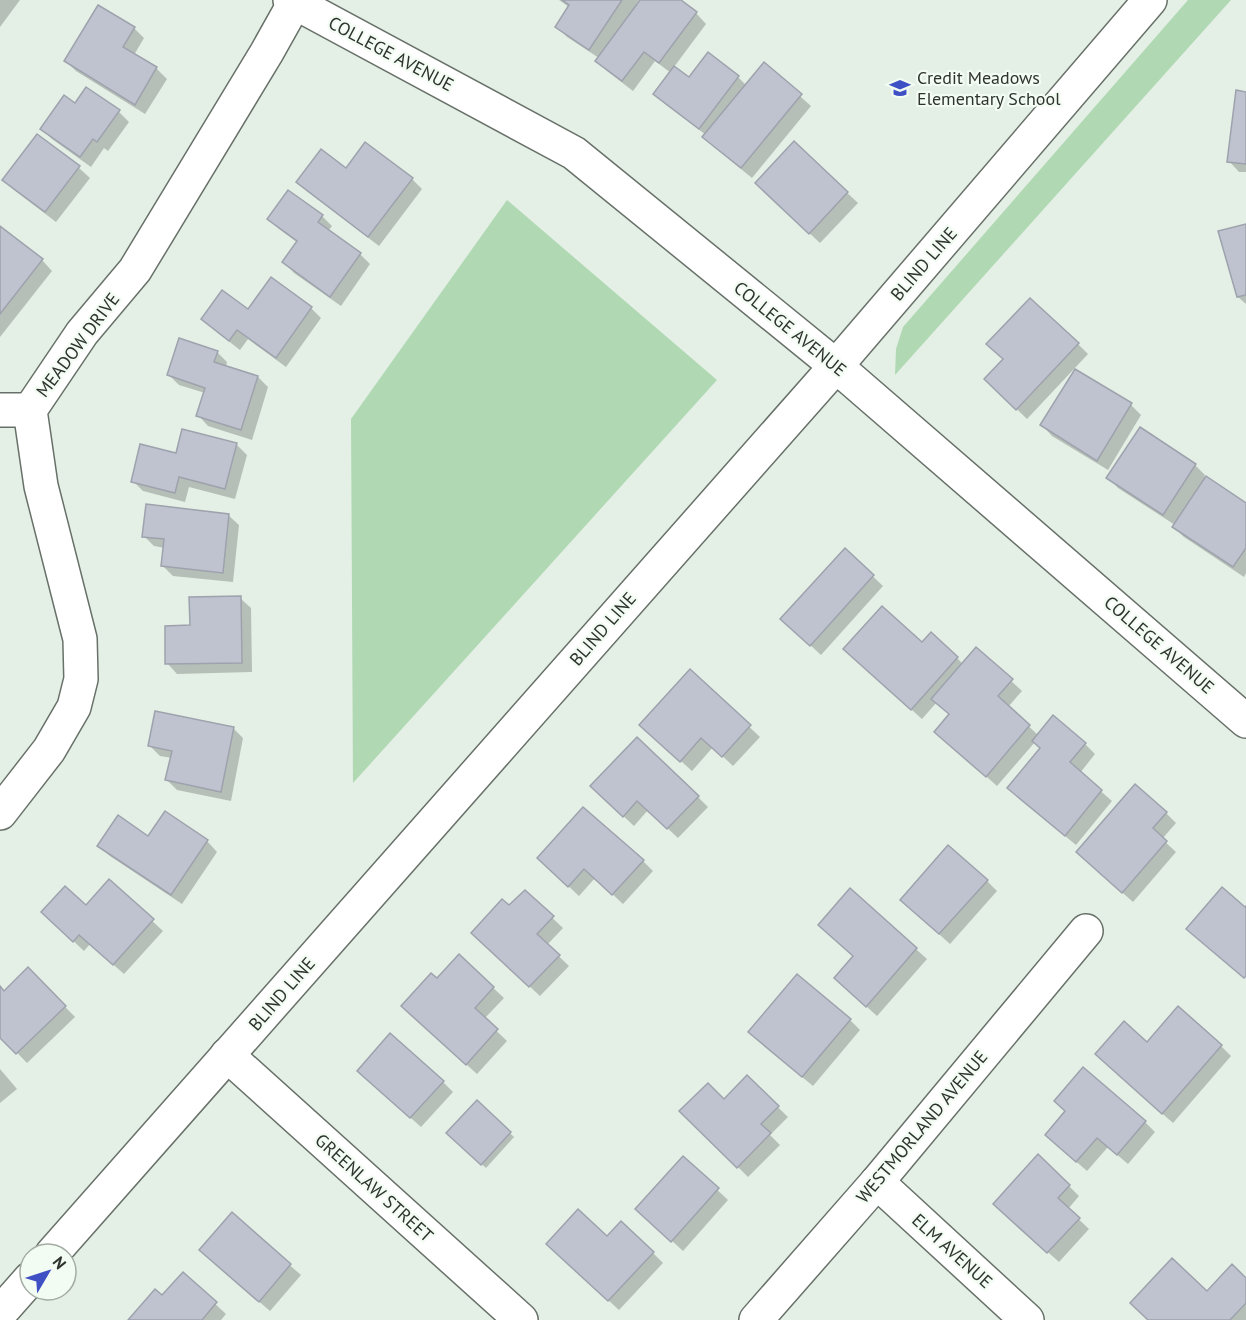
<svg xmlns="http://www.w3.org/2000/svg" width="1246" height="1320" font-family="'PT Sans',sans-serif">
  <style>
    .green { fill: #b0d9b3 }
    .shadow { fill: #0003 }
    .building { fill: #bfc3cf; stroke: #9ea2ad; stroke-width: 1.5 }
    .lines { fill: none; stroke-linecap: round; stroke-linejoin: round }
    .minor-casing { stroke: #687169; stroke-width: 36 }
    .tertiary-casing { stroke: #687169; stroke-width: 36 }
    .minor { stroke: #fff; stroke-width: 33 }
    .tertiary { stroke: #fff; stroke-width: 33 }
    .labels { text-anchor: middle; stroke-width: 4.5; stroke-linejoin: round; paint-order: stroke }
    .street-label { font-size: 18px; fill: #2f332f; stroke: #f2fcf2 }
    .poi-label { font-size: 18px; fill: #2f332f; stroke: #f2fcf2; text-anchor: start }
  </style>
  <rect width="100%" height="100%" fill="#e4efe5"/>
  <g class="green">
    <path d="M1188,0H1231L895,375L896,349L903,327Z"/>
    <path d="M507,200L717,380L353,783L351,419Z"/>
  </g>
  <g class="shadow">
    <path d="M0,0H20L0,27Z"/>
    <path d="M559,0H639L636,4L638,5L642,0H678L696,13L706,24L674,67L689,79L708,54L738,77L747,86L764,64L811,106L752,178L714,147L706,135L665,104L655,94L671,73L655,61L633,91L607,71L597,61L599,58L567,37L557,26L569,7Z"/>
    <path d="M134,28L144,38L134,55L156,68L167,79L145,114L76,71L66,61Z"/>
    <path d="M1246,93V172H1239L1229,161Z"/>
    <path d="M76,105L119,112L129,122L108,151L104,148L91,167L52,139L42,129Z"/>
    <path d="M37,136L79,168L90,178L56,222L14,190L4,180Z"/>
    <path d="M794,143L858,203L820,243L767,193Z"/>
    <path d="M346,170L412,179L422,189L379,246L308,192L298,182Z"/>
    <path d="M322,216L332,226L328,231L360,254L370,264L341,306L294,273L284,262L298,243L279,229L269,219Z"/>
    <path d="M1246,225V304L1238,297Z"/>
    <path d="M0,228L42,260L52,271L0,337Z"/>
    <path d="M311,308L321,318L286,367L248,339L240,350L213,329L203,319L249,311Z"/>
    <path d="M1078,344L1088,354L1027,419L986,379Z"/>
    <path d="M217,352L227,362L226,367L258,377L268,387L252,440L208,426L198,415L205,393L179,385L168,374Z"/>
    <path d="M1075,371L1131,405L1141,415L1108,470L1052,436L1042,425Z"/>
    <path d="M236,444L247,455L235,499L189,487L185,502L143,491L133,481L177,455Z"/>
    <path d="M1195,465L1205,475L1204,476L1246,504V573L1244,577L1184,537L1174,527L1175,525L1118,488L1108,477Z"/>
    <path d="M228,515L239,525L233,582L173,576L163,566L165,548L154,546L144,536Z"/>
    <path d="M845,550L883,586L821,655L793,629Z"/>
    <path d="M240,598L251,608L252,672L177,674L167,663L191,626Z"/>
    <path d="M922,644L957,658L963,664L976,649L1022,691L1008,707L1038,735L1085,744L1095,754L1080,773L1112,801L1076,845L1019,798L1009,788L1042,749L1035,742L997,786L936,732L951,715L937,702L922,719L855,659Z"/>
    <path d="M690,671L760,737L733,766L713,747L692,771L652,735Z"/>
    <path d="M233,728L243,738L231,801L177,790L167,780L172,758L160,756L150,746Z"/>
    <path d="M602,796L698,797L708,807L678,838L648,810L634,826Z"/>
    <path d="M1166,813L1176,823L1162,839L1176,852L1133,902L1088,862Z"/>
    <path d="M149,838L207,841L217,852L182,904L110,856L99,846Z"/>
    <path d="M643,861L653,871L623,904L595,878L579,896L549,868Z"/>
    <path d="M109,881L163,931L124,974L90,944L84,951L53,922L86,907Z"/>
    <path d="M987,881L997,891L950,944L912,910Z"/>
    <path d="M850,890L927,959L877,1016L846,988L854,957Z"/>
    <path d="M525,892L563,928L547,945L569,966L540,996L483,943L509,907Z"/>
    <path d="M459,956L504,998L484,1019L507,1041L477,1074L413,1016L437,980Z"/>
    <path d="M28,969L75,1017L27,1063L0,1035V987L5,992Z"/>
    <path d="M850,1020L860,1030L813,1086L760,1042Z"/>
    <path d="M1221,1046L1231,1056L1173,1123L1107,1065Z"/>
    <path d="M0,1069L17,1089L0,1103Z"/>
    <path d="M747,1077L788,1117L770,1135L780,1145L748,1177L682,1111L724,1101Z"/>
    <path d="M369,1081L443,1082L453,1092L421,1127Z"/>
    <path d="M477,1102L514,1137L486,1168L448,1133Z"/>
    <path d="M1145,1122L1155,1132L1128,1164L1108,1147L1087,1171L1057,1145Z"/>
    <path d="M683,1158L728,1200L683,1251L648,1219Z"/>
    <path d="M1069,1186L1079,1196L1068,1209L1089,1229L1059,1262L1005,1214Z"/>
    <path d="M232,1215L301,1275L270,1311L211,1260Z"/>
    <path d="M653,1253L663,1263L619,1310L558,1254Z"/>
    <path d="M183,1274L226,1314L221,1320H130L163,1297Z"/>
    <path d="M1246,1280V1320H1150L1207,1293Z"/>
  </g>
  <g class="building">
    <path d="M562,0H622L589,50L555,27L569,5Z"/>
    <path d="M640,0H681L697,12L659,63L644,52L622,81L595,61Z"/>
    <path d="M98,5L135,27L123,47L157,67L135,105L64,61Z"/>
    <path d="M708,52L739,76L699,129L653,94L674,66L689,77Z"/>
    <path d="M764,62L802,94L741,168L702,137Z"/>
    <path d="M86,87L120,110L97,142L93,139L80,157L40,129L64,95L75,103Z"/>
    <path d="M1236,90L1246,92V164L1227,162Z"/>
    <path d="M37,134L80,166L45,212L2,180Z"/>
    <path d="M794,141L848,192L809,234L755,183Z"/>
    <path d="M365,142L413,178L368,237L296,182L321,149L346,168Z"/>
    <path d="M288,190L323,215L318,222L361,253L330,297L282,262L297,241L267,219Z"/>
    <path d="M1246,224V295L1237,297L1218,231Z"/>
    <path d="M0,226L43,259L0,314Z"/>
    <path d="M271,277L312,307L276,358L237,330L229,341L201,319L222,290L248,309Z"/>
    <path d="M1030,298L1079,343L1016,410L984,379L1003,359L986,344Z"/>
    <path d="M179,338L218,351L214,362L258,376L241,430L196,416L205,388L167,375Z"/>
    <path d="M1075,369L1132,403L1097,461L1040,425Z"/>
    <path d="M1140,427L1196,464L1163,515L1106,478Z"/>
    <path d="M182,429L237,443L225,489L179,477L175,493L131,482L140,444L176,453Z"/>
    <path d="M1206,476L1246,503V548L1233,567L1172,527Z"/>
    <path d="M146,504L229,514L223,573L161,566L164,539L142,537Z"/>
    <path d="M845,548L874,575L810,646L780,619Z"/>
    <path d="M241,596L242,663L165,664V626L190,625L189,597Z"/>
    <path d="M882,606L922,642L931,632L958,657L911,710L843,649Z"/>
    <path d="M976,647L1013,679L998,696L1030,725L986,777L934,732L949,714L931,699Z"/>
    <path d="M690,669L751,725L722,757L701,738L680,762L639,725Z"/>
    <path d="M155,711L234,727L221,792L165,780L172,751L148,746Z"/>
    <path d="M1053,715L1086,743L1070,762L1102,790L1065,836L1007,788L1040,748L1032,741Z"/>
    <path d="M637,737L699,796L667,829L637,801L623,817L590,786Z"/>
    <path d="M1135,784L1167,812L1153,828L1167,841L1122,893L1076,852Z"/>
    <path d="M583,807L644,860L612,895L584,869L568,887L537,858Z"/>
    <path d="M165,811L208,840L171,895L97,846L118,815L148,836Z"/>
    <path d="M948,845L988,880L939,934L900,900Z"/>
    <path d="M109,879L154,919L113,965L79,935L73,942L41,912L65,886L86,905Z"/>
    <path d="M1222,887L1245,907L1246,906V976L1244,978L1186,929Z"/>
    <path d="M850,888L917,948L866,1007L834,978L853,956L818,925Z"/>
    <path d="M525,890L554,916L537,934L560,955L529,987L471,933L502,899L509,905Z"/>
    <path d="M459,954L494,987L475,1008L498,1029L466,1065L401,1006L431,973L437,978Z"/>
    <path d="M28,967L66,1006L16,1054L0,1038V986L4,991Z"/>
    <path d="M797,974L851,1019L802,1077L748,1032Z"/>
    <path d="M1178,1006L1222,1045L1162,1114L1095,1054L1124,1021L1147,1042Z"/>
    <path d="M390,1033L444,1081L410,1118L357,1071Z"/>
    <path d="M1083,1067L1146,1121L1117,1155L1097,1138L1076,1162L1045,1135L1065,1111L1054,1101Z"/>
    <path d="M747,1075L779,1106L761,1124L771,1133L737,1168L679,1111L708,1083L724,1099Z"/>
    <path d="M477,1100L511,1132L481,1165L446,1133Z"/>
    <path d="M1038,1154L1070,1185L1058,1198L1080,1218L1047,1253L993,1204Z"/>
    <path d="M683,1156L719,1188L671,1242L635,1209Z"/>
    <path d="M578,1209L607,1236L621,1221L654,1252L608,1301L546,1244Z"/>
    <path d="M232,1212L291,1264L259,1302L199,1250Z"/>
    <path d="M1172,1258L1207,1291L1232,1264L1246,1278V1303L1230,1320H1148L1130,1303Z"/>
    <path d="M183,1272L217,1302L202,1320H128L155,1289L162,1295Z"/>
  </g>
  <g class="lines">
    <g class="minor-casing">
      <g id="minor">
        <path d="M290,0L574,153L836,366L1246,721"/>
        <path d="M0,410H30"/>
        <path d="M0,813L49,750L74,707L81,679L80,639L41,486L30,410L82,333L135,270L267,52L295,2"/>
        <path d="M227,1055L521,1320"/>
        <path d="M877,1182L1027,1320"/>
        <path d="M756,1320L877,1182L1086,931"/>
      </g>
    </g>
    <g class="tertiary-casing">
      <g id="tertiary">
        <path d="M52,1254L836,366L1150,0"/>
        <path d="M0,1313L30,1279"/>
      </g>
    </g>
    <use href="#minor" class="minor"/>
    <use href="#tertiary" class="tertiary"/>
  </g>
  <defs>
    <g id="school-bare" transform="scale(1.62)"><path d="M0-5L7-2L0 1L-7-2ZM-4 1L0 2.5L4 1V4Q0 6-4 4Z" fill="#3f50c4" stroke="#f2fcf2" stroke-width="2.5" paint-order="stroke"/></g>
  </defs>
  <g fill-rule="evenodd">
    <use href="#school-bare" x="900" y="88"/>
  </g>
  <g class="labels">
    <g class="street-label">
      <text transform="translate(391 54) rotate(28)" y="6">COLLEGE AVENUE</text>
      <text transform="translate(924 264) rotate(-49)" y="6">BLIND LINE</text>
      <text transform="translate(790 329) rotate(39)" y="6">COLLEGE AVENUE</text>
      <text transform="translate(78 345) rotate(-53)" y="6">MEADOW DRIVE</text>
      <text transform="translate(603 629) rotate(-49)" y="6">BLIND LINE</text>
      <text transform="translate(1159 645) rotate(41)" y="6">COLLEGE AVENUE</text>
      <text transform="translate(282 994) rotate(-49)" y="6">BLIND LINE</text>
      <text transform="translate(922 1127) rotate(-50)" y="6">WESTMORLAND AVENUE</text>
      <text transform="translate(374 1188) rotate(42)" y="6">GREENLAW STREET</text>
      <text transform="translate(952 1251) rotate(42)" y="6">ELM AVENUE</text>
    </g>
    <g class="poi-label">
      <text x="917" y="84">Credit Meadows<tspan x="917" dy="21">Elementary School</tspan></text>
    </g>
  </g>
  <g transform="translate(48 1272) rotate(51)"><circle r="28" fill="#f2fcf2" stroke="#a4aca4" stroke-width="1.5"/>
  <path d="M0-4.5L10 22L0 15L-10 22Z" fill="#3f50c4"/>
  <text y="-9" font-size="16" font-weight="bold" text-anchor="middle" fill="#2f332f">N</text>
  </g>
</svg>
